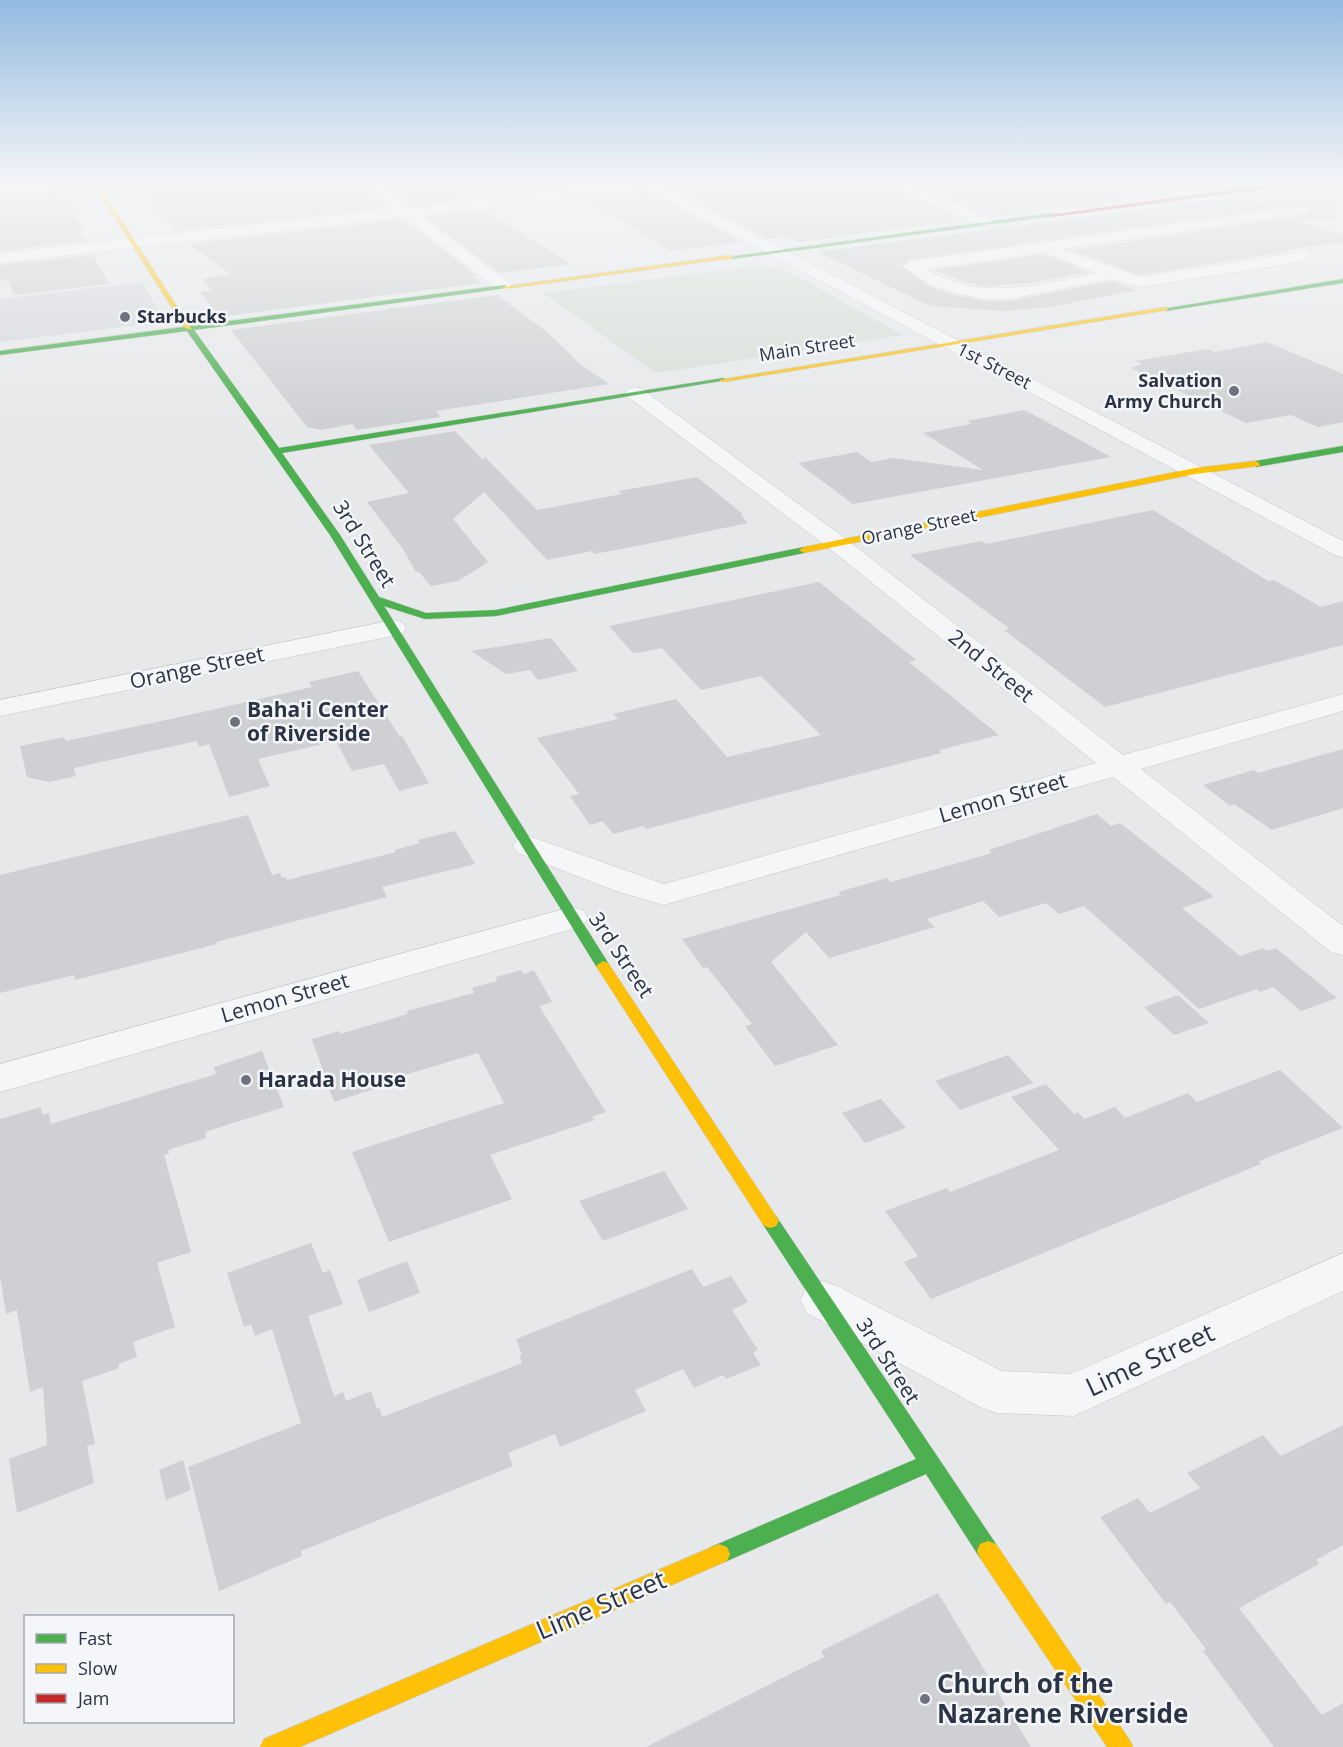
<svg xmlns="http://www.w3.org/2000/svg" width="1343" height="1747" font-family="'Open Sans',sans-serif">
  <style>
    .built { fill: #d4d7dd }
    .green { fill: #d6ded6 }
    .building { fill: #ced0d3 }
    .lines { fill: none; stroke-linecap: round; stroke-linejoin: round }
    .street-casing { stroke: #c4c6c8; stroke-width: 1 }
    .fast-casing { stroke: #c4c6c8; stroke-width: 1 }
    .slow-casing { stroke: #c4c6c8; stroke-width: 1 }
    .jam-casing { stroke: #c4c6c8; stroke-width: 1 }
    .street { fill: #f5f6f7; fill-rule: evenodd }
    .fast { fill: #4caf50; fill-rule: evenodd }
    .slow { fill: #ffc107; fill-rule: evenodd }
    .jam { fill: #c62828; fill-rule: evenodd }
    .poi-dot { fill: #6c737f; stroke: #f4f6f9; stroke-width: 2 }
    .labels { text-anchor: middle; stroke-width: 5; stroke-linejoin: round; paint-order: stroke }
    .far-poi-label { font-size: 18px; font-weight: bold; fill: #2b3445; stroke: #f4f6f9; text-anchor: start }
    .far-street-label { font-size: 18px; fill: #2b3445; stroke: #f4f6f9 }
    .street-label { font-size: 21px; fill: #2b3445; stroke: #f4f6f9 }
    .poi-label { font-size: 21px; font-weight: bold; fill: #2b3445; stroke: #f4f6f9; text-anchor: start }
    .near-street-label { font-size: 26px; fill: #2b3445; stroke: #f4f6f9 }
    .near-poi-label { font-size: 26px; font-weight: bold; fill: #2b3445; stroke: #f4f6f9; text-anchor: start }
  </style>
  <rect width="100%" height="100%" fill="#e6e8ea"/>
  <path class="built" d="M142,282L161,316L157,320L146,324L0,342V299Z"/>
  <path class="green" d="M758,266L786,270L903,335L656,373L543,293Z"/>
  <g class="building">
    <path d="M135,182H326L334,189L367,188L390,207L175,231Z"/>
    <path d="M430,182H440L468,199L412,206L386,186Z"/>
    <path d="M658,182H880L963,220L797,242L785,236L768,239Z"/>
    <path d="M905,182H1193L1212,188L990,217Z"/>
    <path d="M644,189L742,242L670,251L586,199L633,193Z"/>
    <path d="M59,191L85,231L79,232L85,241L0,251V197Z"/>
    <path d="M1333,192L1336,217L1301,222L1343,235V243L1303,247L1277,253L1140,275L1072,250L1307,215L1311,209L1307,205L1302,204L911,259L901,265L928,286L954,295L984,301H1010L1112,281L1137,290L1050,307L1006,311L930,306L818,252L1239,197L1253,201H1265Z"/>
    <path d="M485,210L571,264L499,273L426,217Z"/>
    <path d="M404,219L477,276L472,277L481,283L220,317L200,292L212,291L202,279L230,274L189,244Z"/>
    <path d="M1043,254L1088,272L1031,283L989,286L968,283L933,270Z"/>
    <path d="M93,255L109,284L14,295L8,280L0,281V265Z"/>
    <path d="M497,295L547,332L580,364L609,384L436,411L441,417L357,430L352,424L321,430L307,427L231,330Z"/>
    <path d="M1267,342L1343,374V422L1318,427L1291,415L1246,423L1131,368L1142,364L1136,361L1208,349L1215,352Z"/>
    <path d="M1025,410L1111,457L853,504L798,463L857,452L871,462L893,458L983,470L923,433L972,424L967,421Z"/>
    <path d="M455,431L483,460L485,457L537,510L622,494L619,491L697,477L743,514L741,515L748,523L647,544L594,554L592,551L547,560L484,492L453,519L488,562L458,581L431,586L419,572H416L403,549L367,502L409,493L369,445Z"/>
    <path d="M1153,510L1268,581L1274,580L1321,607L1343,601V645L1105,707L1004,630L1010,629L910,555L981,541L986,544Z"/>
    <path d="M819,582L916,660L909,662L999,735L939,750L941,753L646,829L643,826L613,834L603,821L590,825L570,796L579,794L537,738L618,719L613,714L676,699L727,757L821,735L761,676L701,690L662,648L637,653L632,652L609,626Z"/>
    <path d="M551,638L578,671L538,680L530,670L506,674L471,651Z"/>
    <path d="M358,671L400,737L402,736L429,783L399,791L384,764L352,771L336,741L258,759L270,786L229,797L209,744L199,747L197,741L74,768L76,776L49,782L27,777L20,746L64,737L66,741L171,719L312,687L309,682Z"/>
    <path d="M1343,749V808L1272,830L1234,804L1230,806L1203,785L1254,770L1258,773Z"/>
    <path d="M1097,814L1111,826L1120,823L1214,897L1182,908L1240,956L1263,948L1266,951L1276,948L1337,998L1301,1011L1273,987L1260,992L1257,989L1199,1009L1084,906L1059,914L1046,903L999,917L983,901L927,919L935,927L829,958L806,932L771,962L838,1045L775,1066L745,1026L752,1024L707,967L703,968L682,939L841,895L838,892L887,878L891,882L992,853L989,850Z"/>
    <path d="M248,815L272,875L280,873L282,878L286,877L287,880L396,852L394,850L420,843L418,840L455,831L475,864L382,887L387,897L216,942L217,944L75,980L74,975L0,993V875Z"/>
    <path d="M521,970L523,974L534,970L552,1002L539,1006L606,1112L592,1117L595,1120L490,1155L512,1199L389,1242L352,1152L504,1103L478,1053L375,1084L377,1088L334,1102L312,1039L339,1031L340,1034L408,1014L407,1011L474,993L472,988L497,981L496,977Z"/>
    <path d="M1178,995L1209,1023L1174,1035L1144,1007Z"/>
    <path d="M262,1051L284,1107L205,1132L206,1138L168,1150L169,1154L164,1155L191,1252L157,1263L175,1327L133,1342L137,1357L118,1364L119,1368L82,1381L95,1444L87,1446L94,1483L17,1513L9,1459L47,1445L43,1387L30,1392L17,1310L6,1314L0,1276V1119L41,1107L42,1115L49,1113L51,1124L216,1074L214,1067Z"/>
    <path d="M1008,1055L1033,1083L960,1110L935,1081Z"/>
    <path d="M1280,1070L1343,1128L1259,1161L1261,1164L931,1299L904,1262L918,1256L885,1211L947,1188L950,1192L1059,1150L1011,1097L1046,1084L1074,1114L1078,1112L1084,1119L1115,1107L1125,1118L1188,1093L1197,1102Z"/>
    <path d="M881,1099L906,1128L865,1143L842,1113Z"/>
    <path d="M664,1171L688,1209L603,1241L579,1201Z"/>
    <path d="M311,1243L323,1273L330,1270L343,1304L308,1316L334,1396L343,1392L346,1401L371,1391L377,1409L379,1407L382,1417L522,1363L519,1355H522L516,1339L692,1269L703,1287L731,1276L748,1302L732,1310L758,1350L753,1353L761,1365L726,1379L723,1375L694,1388L683,1369L635,1390L646,1411L560,1447L555,1434L508,1453L513,1466L301,1551L302,1556L219,1591L188,1467L301,1423L272,1329L255,1336L251,1324L244,1327L227,1273Z"/>
    <path d="M407,1261L420,1293L369,1312L357,1280Z"/>
    <path d="M1343,1425V1545L1316,1560L1319,1564L1239,1608L1322,1715L1343,1703V1747H1274L1203,1651L1206,1649L1170,1602L1166,1604L1100,1517L1138,1498L1150,1513L1200,1488L1187,1473L1263,1435L1281,1456Z"/>
    <path d="M183,1460L191,1490L166,1500L159,1470Z"/>
    <path d="M938,1593L1031,1747H646L824,1657L821,1651Z"/>
  </g>
  <g class="lines">
    <g class="street-casing">
      <g id="street">
        <path d="M47,182H93L86,186L0,194V186Z"/>
        <path d="M363,182H377L411,208L634,182H654L1343,541V557L1335,555L644,187L633,191L420,215L510,284L512,287L510,290H498L405,217L0,263V253L396,209Z"/>
        <path d="M882,182H900L992,220L994,223L992,226H982Z"/>
        <path d="M1302,206L1307,207L1309,210L1307,213L1063,249L1140,277L1295,253L1304,249L1312,254L1305,260L1300,262L1140,287L1112,279L1010,299H984L954,293L929,284L903,266L911,261ZM1043,252L1096,273C1039,285 980,302 926,269Z"/>
        <path d="M635,387L642,389L846,539L1123,755L1343,694V711L1141,769L1343,926V955L1331,952L1113,777L663,905L613,890L518,853L513,846L518,839L529,836L664,884L1096,763L830,549L628,397L625,393L628,389Z"/>
        <path d="M393,620L402,622L406,628L402,634L0,716V700Z"/>
        <path d="M571,907L583,910L588,918L583,926L0,1092V1064Z"/>
        <path d="M1343,1253V1291L1074,1416L997,1413L980,1407L807,1313L800,1300L807,1287L823,1281L839,1287L1002,1371L1071,1374Z"/>
      </g>
    </g>
    <g class="fast-casing">
      <g id="fast">
        <path d="M1052,213L1054,216L732,259L729,257Z"/>
        <path d="M1343,279V283L1166,311L1163,309Z"/>
        <path d="M505,285L507,288L194,330L279,448L723,378L727,380L282,453L340,535L379,597L426,613L496,610L804,547L809,550L804,553L496,616L425,619L384,606L610,966L603,971L596,966L330,535L187,331L0,355V351Z"/>
        <path d="M1343,446V452L1256,467L1252,464L1256,461Z"/>
        <path d="M770,1214L776,1216L996,1544L999,1551L996,1558L988,1561L980,1558L926,1474L727,1561L719,1564L711,1561L708,1554L711,1547L916,1459L764,1226L761,1221L764,1216Z"/>
      </g>
    </g>
    <g class="slow-casing">
      <g id="slow">
        <path d="M92,182H97L192,330L185,328Z"/>
        <path d="M732,255L734,258L505,289L502,287Z"/>
        <path d="M1166,307L1168,310L723,382L719,380Z"/>
        <path d="M1256,461L1260,464L1259,466L1195,474L804,553L799,550L804,547L1195,468Z"/>
        <path d="M603,961L608,963L776,1216L779,1221L776,1226L770,1228L764,1226L596,966Z"/>
        <path d="M988,1541L996,1544L1129,1739L1133,1747H1107L980,1558L977,1551L980,1544Z"/>
        <path d="M719,1544L727,1547L730,1554L727,1561L300,1747H260L264,1739Z"/>
      </g>
    </g>
    <g class="jam-casing">
      <path id="jam" d="M1343,182V184L1280,187L1052,217L1049,215L1280,183Z"/>
    </g>
    <use href="#street" class="street"/>
    <use href="#fast" class="fast"/>
    <use href="#slow" class="slow"/>
    <use href="#jam" class="jam"/>
  </g>
  <linearGradient id="sky" x2="0" y2="1"><stop stop-color="#93bae0"/><stop offset="0.43" stop-color="#f4f5f6"/><stop offset="1" stop-color="#f4f5f6" stop-opacity="0"/></linearGradient>
  <rect width="1343" height="426" fill="url(#sky)"/>
  <g class="poi-dot">
    <circle cx="125" cy="317" r="6"/>
    <circle cx="1234" cy="391" r="6"/>
    <circle cx="235" cy="722" r="6"/>
    <circle cx="246" cy="1080" r="6"/>
    <circle cx="925" cy="1699" r="6"/>
  </g>
  <g class="labels">
    <g class="far-poi-label">
      <text x="137" y="323">Starbucks</text>
      <text x="1222" y="387" text-anchor="end">Salvation<tspan x="1222" dy="21">Army Church</tspan></text>
    </g>
    <g class="far-street-label">
      <text transform="translate(807 348) rotate(-9)" y="6">Main Street</text>
      <text transform="translate(994 366) rotate(27)" y="6">1st Street</text>
      <text transform="translate(919 527) rotate(-12)" y="6">Orange Street</text>
    </g>
    <g class="street-label">
      <text transform="translate(364 544) rotate(58)" y="7">3rd Street</text>
      <text transform="translate(991 666) rotate(39)" y="7">2nd Street</text>
      <text transform="translate(197 668) rotate(-12)" y="7">Orange Street</text>
      <text transform="translate(1003 798) rotate(-16)" y="7">Lemon Street</text>
      <text transform="translate(621 955) rotate(56)" y="7">3rd Street</text>
      <text transform="translate(285 998) rotate(-16)" y="7">Lemon Street</text>
      <text transform="translate(888 1361) rotate(57)" y="7">3rd Street</text>
    </g>
    <g class="poi-label">
      <text x="247" y="717">Baha'i Center<tspan x="247" dy="24">of Riverside</tspan></text>
      <text x="258" y="1087">Harada House</text>
    </g>
    <g class="near-street-label">
      <text transform="translate(1150 1360) rotate(-25)" y="9">Lime Street</text>
      <text transform="translate(601 1605) rotate(-23)" y="9">Lime Street</text>
    </g>
    <g class="near-poi-label">
      <text x="937" y="1693">Church of the<tspan x="937" dy="30">Nazarene Riverside</tspan></text>
    </g>
  </g>
  <rect x="24" y="1615" width="210" height="108" fill="#f4f6f9" stroke="#a4a8b1" stroke-width="1.5"/>
  <rect x="36" y="1634" width="30" height="9" fill="#4caf50" stroke="#a4a8b1" stroke-width="1.5"/>
  <text x="78" y="1645" font-size="18" fill="#2b3445">Fast</text>
  <rect x="36" y="1664" width="30" height="9" fill="#ffc107" stroke="#a4a8b1" stroke-width="1.5"/>
  <text x="78" y="1675" font-size="18" fill="#2b3445">Slow</text>
  <rect x="36" y="1694" width="30" height="9" fill="#c62828" stroke="#a4a8b1" stroke-width="1.5"/>
  <text x="78" y="1705" font-size="18" fill="#2b3445">Jam</text>
</svg>
